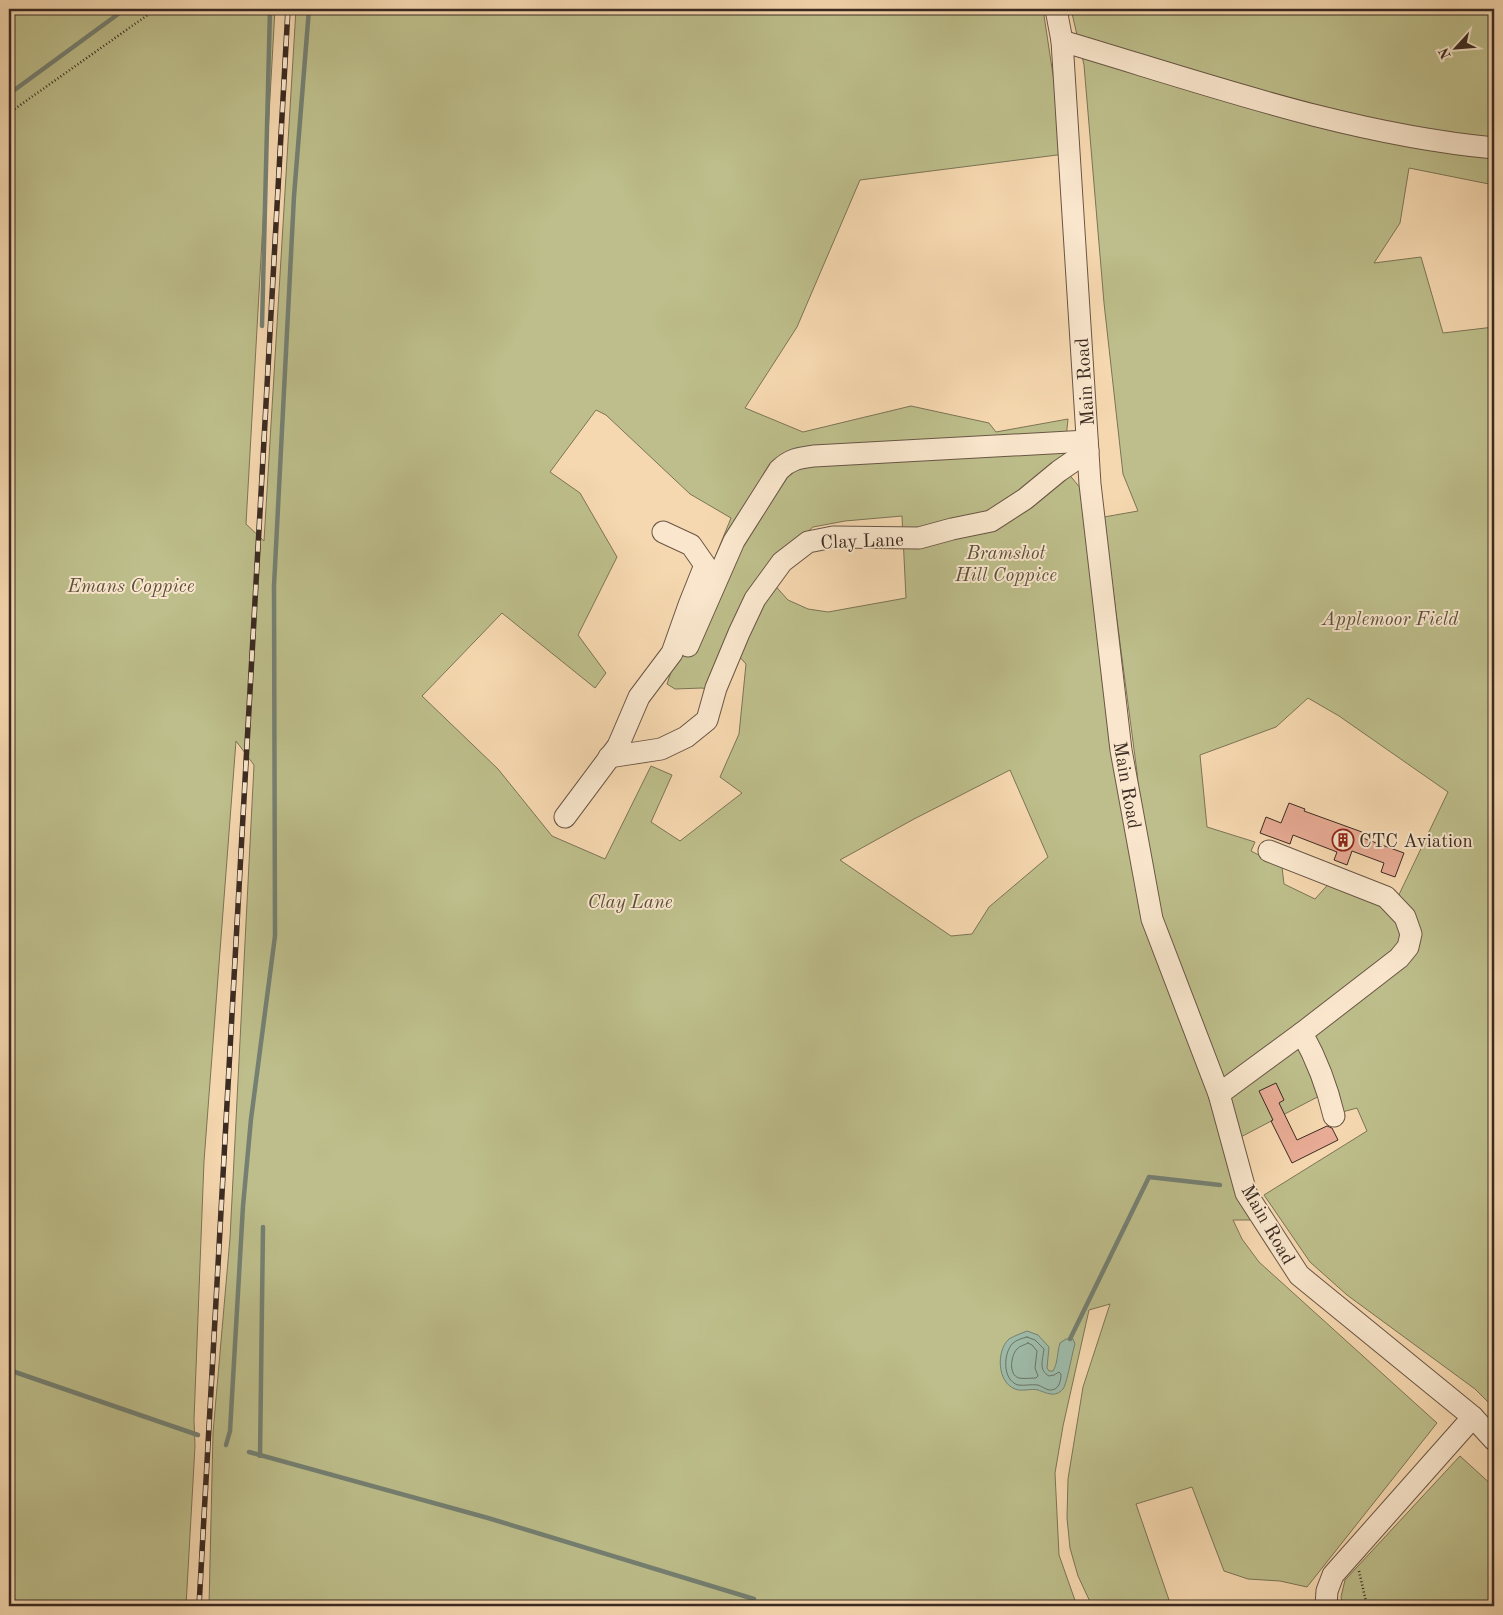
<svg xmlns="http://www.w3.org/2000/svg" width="1503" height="1615" font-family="'Old Standard TT',serif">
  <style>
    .green { fill: #bdbe8b; stroke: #7c7456; fill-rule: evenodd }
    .water { fill: #9dbaa8; stroke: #758072 }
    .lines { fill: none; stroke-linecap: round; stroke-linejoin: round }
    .shore { stroke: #6c7264; stroke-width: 1 }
    .stream { stroke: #758072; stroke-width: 4.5 }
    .building { fill: #e8ab95; stroke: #3a2a21 }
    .minor-casing { stroke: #695645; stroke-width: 23 }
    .path { stroke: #3a2a21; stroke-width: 2.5; stroke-dasharray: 1 2.5; stroke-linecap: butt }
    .minor { stroke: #f9e6cc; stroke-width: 21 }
    .rail-casing { stroke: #3a2a21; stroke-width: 5.5 }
    .rail { stroke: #f9e6cc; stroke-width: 4; stroke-dasharray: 11; stroke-linecap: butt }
    .labels { text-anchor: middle; stroke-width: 4; stroke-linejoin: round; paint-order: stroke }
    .street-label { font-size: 19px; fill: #3a2a21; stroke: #f9e6cc }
    .park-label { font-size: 19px; font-style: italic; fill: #5b4f3c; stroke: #f9e6cc }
    .poi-label { font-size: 19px; fill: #3a2a21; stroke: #f9e6cc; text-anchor: start }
  </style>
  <rect width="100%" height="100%" fill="#f6d8b0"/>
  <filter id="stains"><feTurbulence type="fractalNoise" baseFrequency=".004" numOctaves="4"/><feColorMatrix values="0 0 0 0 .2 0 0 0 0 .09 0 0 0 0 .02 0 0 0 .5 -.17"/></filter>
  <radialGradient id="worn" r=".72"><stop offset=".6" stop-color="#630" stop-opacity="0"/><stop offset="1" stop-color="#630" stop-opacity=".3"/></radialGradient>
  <g class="green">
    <path d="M9,9H275L246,524L264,541L296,9H1043L1065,154L860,180L797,327L745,408L803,432L911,406L989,423L996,432L1068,419L1063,467L1104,517L1138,511L1123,474L1104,303L1084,65L1071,9H1494V185L1409,168L1400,223L1374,263L1421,257L1443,333L1494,327V1408L1475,1389L1347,1295L1310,1262L1264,1195L1367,1131L1357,1108L1335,1114L1327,1092L1233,1141L1201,1072L1251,1220H1233L1242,1239L1259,1262L1437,1423L1307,1587L1280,1581L1248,1579L1224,1571L1192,1487L1136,1504L1169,1600L1159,1606H1092L1078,1576L1070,1548L1067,1518L1068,1479L1083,1387L1110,1304L1089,1310L1063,1426L1055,1473L1059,1555L1077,1606H209L213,1433L230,1238L254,765L236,741L204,1161L194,1420L195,1446L186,1606H9ZM596,410L606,415L690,494L731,518L685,631L667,684L675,689L702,688L721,692L736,653L746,664L739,734L720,777L742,793L680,841L651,822L672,775L651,766L605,859L552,836L498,769L422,696L502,613L595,688L606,673L578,635L617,557L580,493L550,472ZM902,516L906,598L828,612L808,609L788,600L762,571L813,527L845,521ZM1107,544L1137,772L1146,874ZM1308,698L1339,716L1448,792L1395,903L1333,879L1315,899L1284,884L1282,867L1251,851L1255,842L1207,827L1200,755L1276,727ZM1010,770L1048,857L989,907L972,934L951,936L840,860L914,819Z"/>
    <path d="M1460,1456L1494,1487V1606H1343L1341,1597L1345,1580Z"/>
  </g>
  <path class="water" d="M1027,1331L1038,1335L1049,1347L1047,1368L1049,1371H1053C1058,1363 1057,1352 1060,1343L1066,1339H1073L1075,1344C1072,1353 1067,1384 1063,1389C1055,1398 1047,1393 1038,1390C1031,1388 1022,1392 1015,1389C997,1382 996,1351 1009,1339C1014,1336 1022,1333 1027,1331Z"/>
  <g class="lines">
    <g class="shore">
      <path d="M1027,1337L1035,1340L1044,1349C1043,1359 1038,1370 1049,1376L1054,1375L1059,1372L1061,1374C1061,1381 1059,1391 1049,1390C1045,1389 1041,1386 1038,1385C1031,1384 1024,1386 1018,1385C1002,1380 1003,1353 1013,1343C1016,1340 1023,1338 1027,1337Z"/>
      <path d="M1028,1343L1032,1345L1037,1351L1035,1368L1038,1376L1036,1378C1031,1378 1024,1379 1019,1378C1008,1375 1011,1355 1017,1349C1019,1346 1025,1345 1028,1343Z"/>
    </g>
    <g class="stream">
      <path d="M9,94L125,9"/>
      <path d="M262,326L270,9"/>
      <path d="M1070,1339L1149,1177L1220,1185"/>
      <path d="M9,1370L198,1435"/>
      <path d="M226,1445L230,1431L243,1206L251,1119L275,936L274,586L294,196L309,9"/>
      <path d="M249,1452L488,1518L754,1599V1606"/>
      <path d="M260,1456L263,1227"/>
    </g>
  </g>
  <g class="building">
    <path d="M1289,803L1305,809L1304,811L1362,832L1360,837L1404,853L1395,877L1381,872L1384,863L1352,851L1347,865L1334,860L1337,852L1293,835L1290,844L1260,833L1266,817L1281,823Z"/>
    <path d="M1276,1083L1284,1100L1279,1103L1297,1140L1327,1126L1332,1128L1338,1140L1292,1163L1271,1121L1273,1120L1259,1091Z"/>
  </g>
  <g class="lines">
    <g class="minor-casing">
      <g id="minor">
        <path d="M1056,9L1062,41L1090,484L1121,750L1152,919L1219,1094L1246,1193L1299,1275L1473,1417L1494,1440"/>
        <path d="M1062,41C1204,83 1346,134 1494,148"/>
        <path d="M688,646L734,541L779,470C790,459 799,458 814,456L1087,441"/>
        <path d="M609,757L661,749L686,737L707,720L716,688L739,633L755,599L782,562L808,542L833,537L919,538L952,529L991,521L1025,499L1059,471L1088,451"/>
        <path d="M565,817L618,746L639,697L672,653L689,605L705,565L691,545L663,532"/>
        <path d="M1302,1033C1317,1060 1327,1086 1334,1116"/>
        <path d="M1219,1094L1302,1033L1399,958L1408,947L1411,934L1405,917L1386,897L1269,851"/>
        <path d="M1326,1606L1327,1591L1333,1575L1473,1417"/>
      </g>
    </g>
    <g class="path">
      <path d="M9,113L156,9"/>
      <path d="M1359,1571L1367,1606"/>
    </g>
    <use href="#minor" class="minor"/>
    <g class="rail-casing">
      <path id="rail" d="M199,1606L288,9"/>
    </g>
    <use href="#rail" class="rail"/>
  </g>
  <defs>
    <g id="building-ring" transform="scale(1.125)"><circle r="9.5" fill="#f9e6cc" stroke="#8f2418" stroke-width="1.5"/><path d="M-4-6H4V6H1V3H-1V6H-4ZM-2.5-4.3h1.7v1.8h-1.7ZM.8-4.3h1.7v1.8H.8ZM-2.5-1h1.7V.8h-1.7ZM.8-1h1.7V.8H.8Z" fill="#8f2418"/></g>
  </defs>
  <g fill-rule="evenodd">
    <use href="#building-ring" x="1343" y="840"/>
  </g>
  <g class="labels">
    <g class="street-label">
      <text transform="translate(1084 382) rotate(-94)" y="7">Main Road</text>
      <text transform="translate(862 540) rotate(-2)" y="7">Clay Lane</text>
      <text transform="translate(1128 785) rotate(80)" y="7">Main Road</text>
      <text transform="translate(1269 1224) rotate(60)" y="7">Main Road</text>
    </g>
    <g class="park-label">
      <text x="1006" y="559">Bramshot<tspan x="1006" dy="22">Hill Coppice</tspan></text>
      <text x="131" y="592">Emans Coppice</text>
      <text x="1390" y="625">Applemoor Field</text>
      <text x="630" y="908">Clay Lane</text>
    </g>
    <g class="poi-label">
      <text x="1359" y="847">CTC Aviation</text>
    </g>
  </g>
  <rect width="1503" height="1615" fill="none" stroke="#f6d8b0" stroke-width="30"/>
  <rect x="10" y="10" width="1483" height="1595" fill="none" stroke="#3a2a21" stroke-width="2.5"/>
  <rect x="15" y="15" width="1473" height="1585" fill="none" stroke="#3a2a21"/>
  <g transform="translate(1456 48) rotate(244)" stroke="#f9e6cc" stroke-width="4" paint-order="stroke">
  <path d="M0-4L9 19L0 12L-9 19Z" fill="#3a2a21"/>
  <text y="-8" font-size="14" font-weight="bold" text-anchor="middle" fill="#3a2a21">N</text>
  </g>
  <rect width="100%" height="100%" filter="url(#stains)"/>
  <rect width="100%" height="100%" fill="url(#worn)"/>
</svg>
